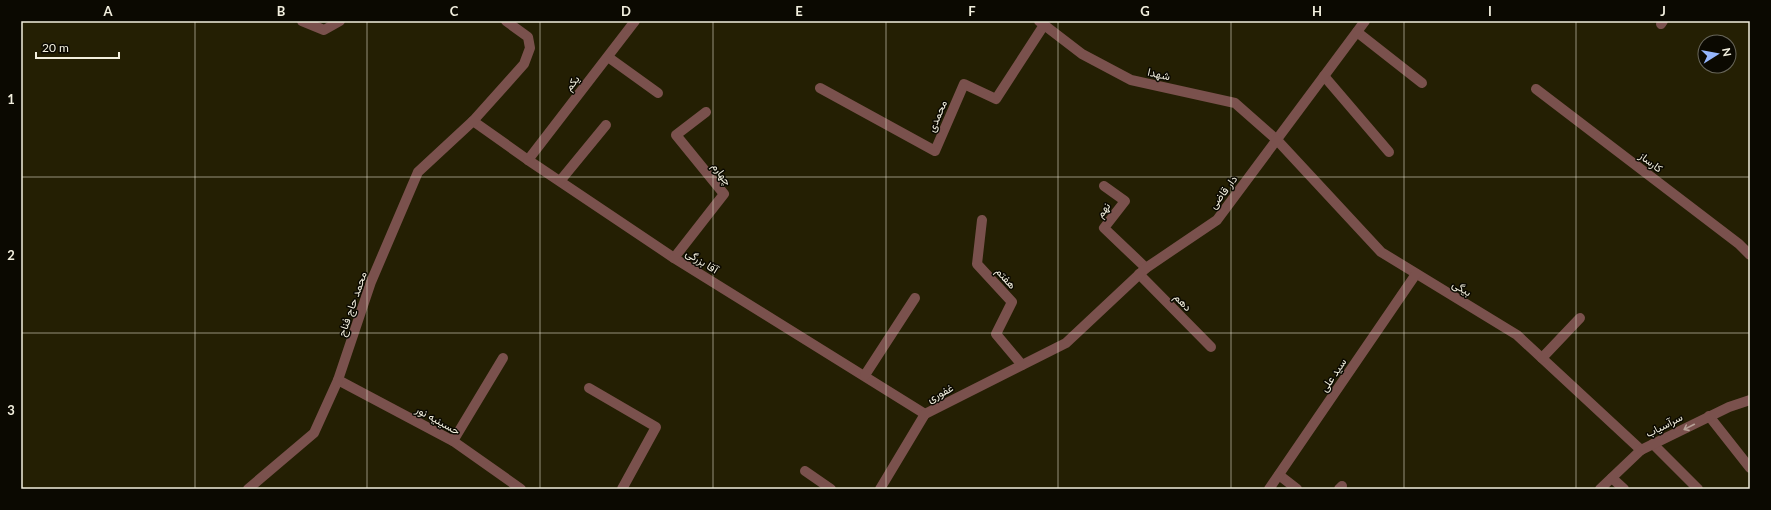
<svg xmlns="http://www.w3.org/2000/svg" width="1771" height="510" font-family="Lato,Vazirmatn,sans-serif">
  <style>
    .lines { fill: none; stroke-linecap: round; stroke-linejoin: round }
    .minor { stroke: #7a514d; stroke-width: 10 }
    .oneway { stroke: #b6a096 }
    .grid { fill: none; stroke: #f2efde; stroke-width: 1; stroke-opacity: 0.55 }
    .labels { text-anchor: middle; stroke-width: 3; stroke-linejoin: round; paint-order: stroke }
    .street-label { font-size: 11px; fill: #f2efde; stroke: #0b0901 }
    .neatline { fill: none; stroke: #f2efde; stroke-width: 1.5 }
    .grid-label { font-size: 13px; text-anchor: middle; font-weight: bold; fill: #f2efde }
  </style>
  <rect width="100%" height="100%" fill="#241f03"/>
  <g class="lines">
    <g class="minor">
      <path d="M302,21L324,30L340,21"/>
      <path d="M1039,21L1082,54L1131,80L1235,103L1277,140L1381,252L1517,335L1641,450"/>
      <path d="M1661,24L1663,21"/>
      <path d="M1357,32L1422,83"/>
      <path d="M608,57L658,93"/>
      <path d="M1324,76L1389,152"/>
      <path d="M820,88L935,151L964,84L996,99L1044,25"/>
      <path d="M1536,89L1739,244L1750,255"/>
      <path d="M473,121L528,160L674,258L925,414"/>
      <path d="M528,160L635,21"/>
      <path d="M560,181L606,125"/>
      <path d="M1104,186L1125,201L1104,228L1146,268"/>
      <path d="M982,220L977,264L1012,302L996,334L1022,365"/>
      <path d="M674,258L724,194L676,135L706,112"/>
      <path d="M1139,274L1211,347"/>
      <path d="M1542,358L1580,318"/>
      <path d="M865,375L915,298"/>
      <path d="M338,380L453,441L521,489"/>
      <path d="M589,388L656,427L622,489"/>
      <path d="M1709,416L1750,468"/>
      <path d="M453,441L503,358"/>
      <path d="M1653,444L1698,489"/>
      <path d="M805,471L831,489"/>
      <path d="M1279,475L1297,489"/>
      <path d="M1612,478L1624,489"/>
      <path d="M248,489L314,433L338,380L371,282L418,172L473,121L524,64L530,48L528,37L506,21"/>
      <path d="M880,489L925,414L1066,343L1146,268L1217,220L1365,21"/>
      <path d="M1269,489L1416,274"/>
      <path d="M1339,489L1342,486"/>
      <path d="M1600,489L1641,450L1729,407L1750,400"/>
    </g>
  </g>
  <defs><path id="oneway-shaft" d="M-6 0H5M1.5-3L5.5 0L1.5 3" fill="none" stroke-width="1.6" stroke-linecap="round" stroke-linejoin="round"/></defs>
  <use class="oneway" href="#oneway-shaft" transform="translate(1689 427) rotate(153)"/>
  <path class="grid" d="M195,21V489M367,21V489M540,21V489M713,21V489M886,21V489M1058,21V489M1231,21V489M1404,21V489M1576,21V489M21,177H1750M21,333H1750"/>
  <g class="labels">
    <g class="street-label">
      <text transform="translate(1159 74) rotate(13)" y="4">شهدا</text>
      <text transform="translate(572 83) rotate(-52)" y="4">یکم</text>
      <text transform="translate(937 116) rotate(-67)" y="4">محمدی</text>
      <text transform="translate(1651 162) rotate(37)" y="4">کارساز</text>
      <text transform="translate(722 174) rotate(54)" y="4">چهارم</text>
      <text transform="translate(1223 192) rotate(-53)" y="4">دار قاضی</text>
      <text transform="translate(1103 210) rotate(-54)" y="4">نهم</text>
      <text transform="translate(702 261) rotate(32)" y="4">آقا بزرگی</text>
      <text transform="translate(1006 278) rotate(48)" y="4">هفتم</text>
      <text transform="translate(1462 288) rotate(31)" y="4">بیگی</text>
      <text transform="translate(1183 302) rotate(46)" y="4">دهم</text>
      <text transform="translate(352 304) rotate(-71)" y="4">محمد حاج فناح</text>
      <text transform="translate(1333 375) rotate(-56)" y="4">سید علی</text>
      <text transform="translate(940 393) rotate(-27)" y="4">غفوری</text>
      <text transform="translate(438 420) rotate(29)" y="4">حسینیه نور</text>
      <text transform="translate(1664 425) rotate(-27)" y="4">سرآسیاب</text>
    </g>
  </g>
  <rect width="1771" height="510" fill="none" stroke="#0b0901" stroke-width="44"/>
  <g transform="translate(1717 54) rotate(79)"><circle r="19" fill="#0b0901" stroke="#676559"/>
  <path d="M0-3L7 15L0 10L-7 15Z" fill="#95b6fd"/>
  <text y="-6" font-size="11" font-weight="bold" text-anchor="middle" fill="#f2efde">N</text>
  </g>
  <path d="M36 52v6h83v-6" fill="none" stroke="#f2efde" stroke-width="2"/>
  <text x="42" y="52" font-size="12" fill="#f2efde" stroke="#0b0901" stroke-width="3" paint-order="stroke">20 m</text>
  <rect x="22" y="22" width="1727" height="466" class="neatline"/>
  <g class="grid-label">
    <text x="108" y="16">A</text>
    <text x="281" y="16">B</text>
    <text x="454" y="16">C</text>
    <text x="626" y="16">D</text>
    <text x="799" y="16">E</text>
    <text x="972" y="16">F</text>
    <text x="1145" y="16">G</text>
    <text x="1317" y="16">H</text>
    <text x="1490" y="16">I</text>
    <text x="1663" y="16">J</text>
    <text x="11" y="104">1</text>
    <text x="11" y="260">2</text>
    <text x="11" y="415">3</text>
  </g>
</svg>
